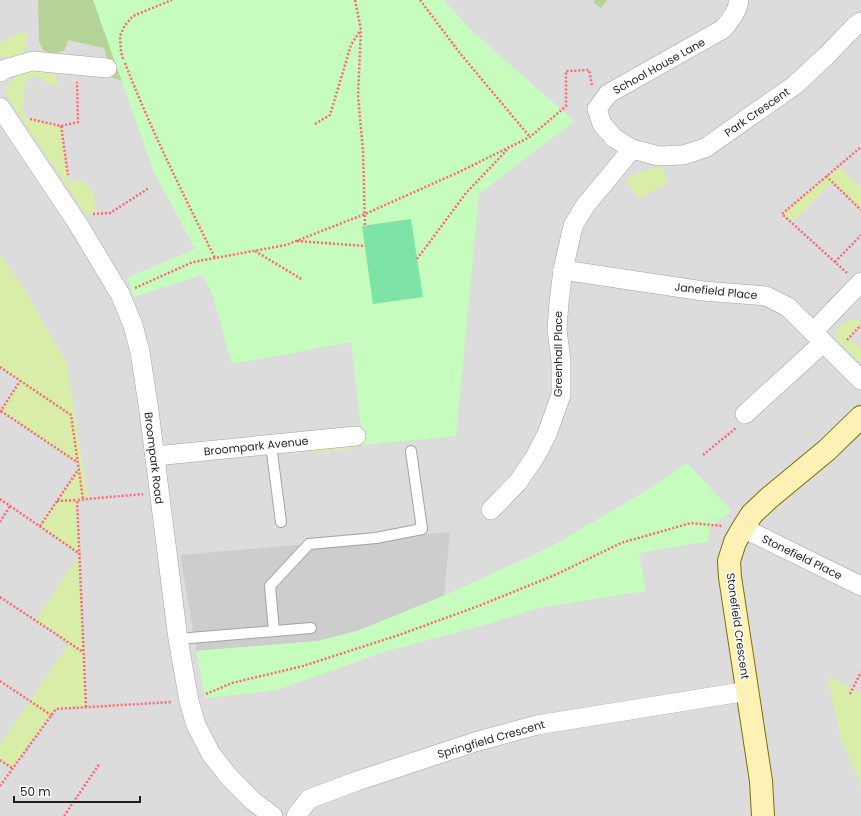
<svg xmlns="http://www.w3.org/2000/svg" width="861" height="816" font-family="Poppins,sans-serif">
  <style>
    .residential { fill: #dddcdc }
    .religious { fill: #cdcdcd }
    .grass { fill: #d8eda8 }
    .forest { fill: #b5d297 }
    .park { fill: #c7fcbf }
    .pitch { fill: #7ee3a7 }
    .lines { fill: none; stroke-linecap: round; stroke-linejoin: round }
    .lane-casing { stroke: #a3a3a3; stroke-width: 12 }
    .street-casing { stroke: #a3a3a3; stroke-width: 20 }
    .secondary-casing { stroke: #7b6f00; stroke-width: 24 }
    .path { stroke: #f67; stroke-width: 2.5; stroke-dasharray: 2 2; stroke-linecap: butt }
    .lane { stroke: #fff; stroke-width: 10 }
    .street { stroke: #fff; stroke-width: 19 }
    .secondary { stroke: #fdf1b6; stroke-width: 22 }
    .labels { text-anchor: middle; stroke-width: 3; stroke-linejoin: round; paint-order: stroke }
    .street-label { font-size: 11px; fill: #1f1f1f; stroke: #fff }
  </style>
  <rect width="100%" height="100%" fill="#f0eae4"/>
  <rect class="residential" x="0" y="0" width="861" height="816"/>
  <path class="religious" d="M450,532L444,596L360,630L318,641L196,651V647L180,555Z"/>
  <g class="grass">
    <path d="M18,34H27C26,53 26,53 9,60L7,56L0,57V43Z"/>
    <path d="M54,69L58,85H51L45,82L42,78L37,76L31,78L26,81L23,91L25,92L22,109L26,118L61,126L68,181L83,182L94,194L97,214H86L20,117L9,99L6,93L7,87L10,82L16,77L15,73L24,71Z"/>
    <path d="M839,166L861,188V210L832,182L792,223L782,214Z"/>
    <path d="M653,168H662L669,182L638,199L625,180L638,173Z"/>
    <path d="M0,254L25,290L67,364L88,499L77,500L86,707L55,709L12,768L0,760V745L69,643L35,621L80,554L40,526L79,469L77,462L1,411L20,381L0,367Z"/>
    <path d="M851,319L857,320L861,323V325L848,338L861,350V362C848,350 819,331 851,319Z"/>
    <path d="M357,443V448L308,453V448Z"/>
    <path d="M827,676L861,693V790L858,777L841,739Z"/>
  </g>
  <g class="forest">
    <path d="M38,0H165L124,79L120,80L112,78L104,48L68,40L65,50C58,54 51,54 43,50L39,41Z"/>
    <path d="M594,0H607L601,8L594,3Z"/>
  </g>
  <g class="park">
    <path d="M93,0H443L471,30L574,121L479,194L456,436L363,445L351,342L232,364L212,293L202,275L134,297L127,278L195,249L154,172Z"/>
    <path d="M687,463L732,511L709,527V541L639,553L646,591L543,607L477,627L387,651L277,690L205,698L196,651L318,641L360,630L450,593L554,545L654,486Z"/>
  </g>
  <path class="pitch" d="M411,219L423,297L373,304L362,226Z"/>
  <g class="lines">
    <g class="lane-casing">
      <g id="lane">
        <path d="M271,445L281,522"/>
        <path d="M274,631L270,586L309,544L376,538L422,529L411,451"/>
        <path d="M178,639L311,628"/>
      </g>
    </g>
    <g class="street-casing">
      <g id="street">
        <path d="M739,0C738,11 730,21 723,29L620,87L608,94L597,109L602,124L614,138L632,149L659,156L683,155L705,148L795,85L826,56L855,26L861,22"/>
        <path d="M0,72L5,69L32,61L107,68"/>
        <path d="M0,107L78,224L120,294L133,325L140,352L149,411L178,639L189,701L196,725L211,754L230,778L253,801L273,816"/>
        <path d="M563,270L703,291L766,296L788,307L861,380"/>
        <path d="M813,332L861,282"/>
        <path d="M745,414L823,343"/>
        <path d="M155,456L356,436"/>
        <path d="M491,510L518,482L535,457L547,434L561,395V361L557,330L559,302L563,270L573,226L585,206L632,149"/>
        <path d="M743,528L861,586"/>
        <path d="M296,816L309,799L357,781L475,742L537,725L748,691"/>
      </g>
    </g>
    <g class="secondary-casing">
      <path id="secondary" d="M763,816L761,781L730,577L729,561L735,542L743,528L752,514L769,498L827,450L861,417"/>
    </g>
    <g class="path">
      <path d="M355,0L361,30L358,95L363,151L365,226"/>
      <path d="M420,0L459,52L530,137"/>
      <path d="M123,59L121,52L120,36L125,25L133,16L172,0"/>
      <path d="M125,63C151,130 183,194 215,258"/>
      <path d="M30,119L61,126L78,122L77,82"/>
      <path d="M315,124L330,115L351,45L360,31"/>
      <path d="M61,126L68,175"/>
      <path d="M826,176L861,210"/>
      <path d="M93,214L110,213L149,188"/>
      <path d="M297,241L365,246"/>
      <path d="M255,251L303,280"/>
      <path d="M417,259L466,193L507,150"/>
      <path d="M835,262L861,235"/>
      <path d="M847,273L782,214L861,147"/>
      <path d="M135,288L193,262L286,245L365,214L459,172L530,137L566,106V71L589,70L592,85"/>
      <path d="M847,340L861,325"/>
      <path d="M0,367L71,415L83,499"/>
      <path d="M1,411L77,462"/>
      <path d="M0,412L20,381"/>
      <path d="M703,455L736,428"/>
      <path d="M0,499L80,554"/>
      <path d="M57,501L77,500"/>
      <path d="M0,522L10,506"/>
      <path d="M40,526L78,470"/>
      <path d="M0,597L83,652"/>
      <path d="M0,681L51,715"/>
      <path d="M206,694L232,683L303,666L399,635L481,605L555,575L621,543L691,523L722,526"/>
      <path d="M850,694L861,672"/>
      <path d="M86,707L77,500L143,494"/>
      <path d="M0,760L12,768"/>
      <path d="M0,786L56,709L172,702"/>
      <path d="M64,816L100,763"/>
    </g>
    <use href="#lane" class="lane"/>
    <use href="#street" class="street"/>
    <use href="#secondary" class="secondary"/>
  </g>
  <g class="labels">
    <g class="street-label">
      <text transform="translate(659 66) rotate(-29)" y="4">School House Lane</text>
      <text transform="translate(757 112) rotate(-35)" y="4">Park Crescent</text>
      <text transform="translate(716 291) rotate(6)" y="4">Janefield Place</text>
      <text transform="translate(558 354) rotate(-90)" y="4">Greenhall Place</text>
      <text transform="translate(256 446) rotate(-6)" y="4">Broompark Avenue</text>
      <text transform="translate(154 458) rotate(83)" y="4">Broompark Road</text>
      <text transform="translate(802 557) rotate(26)" y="4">Stonefield Place</text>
      <text transform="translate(738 626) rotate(82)" y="4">Stonefield Crescent</text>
      <text transform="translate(491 739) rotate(-16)" y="4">Springfield Crescent</text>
    </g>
  </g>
  <path d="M14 796v6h126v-6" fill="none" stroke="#1f1f1f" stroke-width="2"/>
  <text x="20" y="796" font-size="12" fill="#1f1f1f" stroke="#ffffff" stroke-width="3" paint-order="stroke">50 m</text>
</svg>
